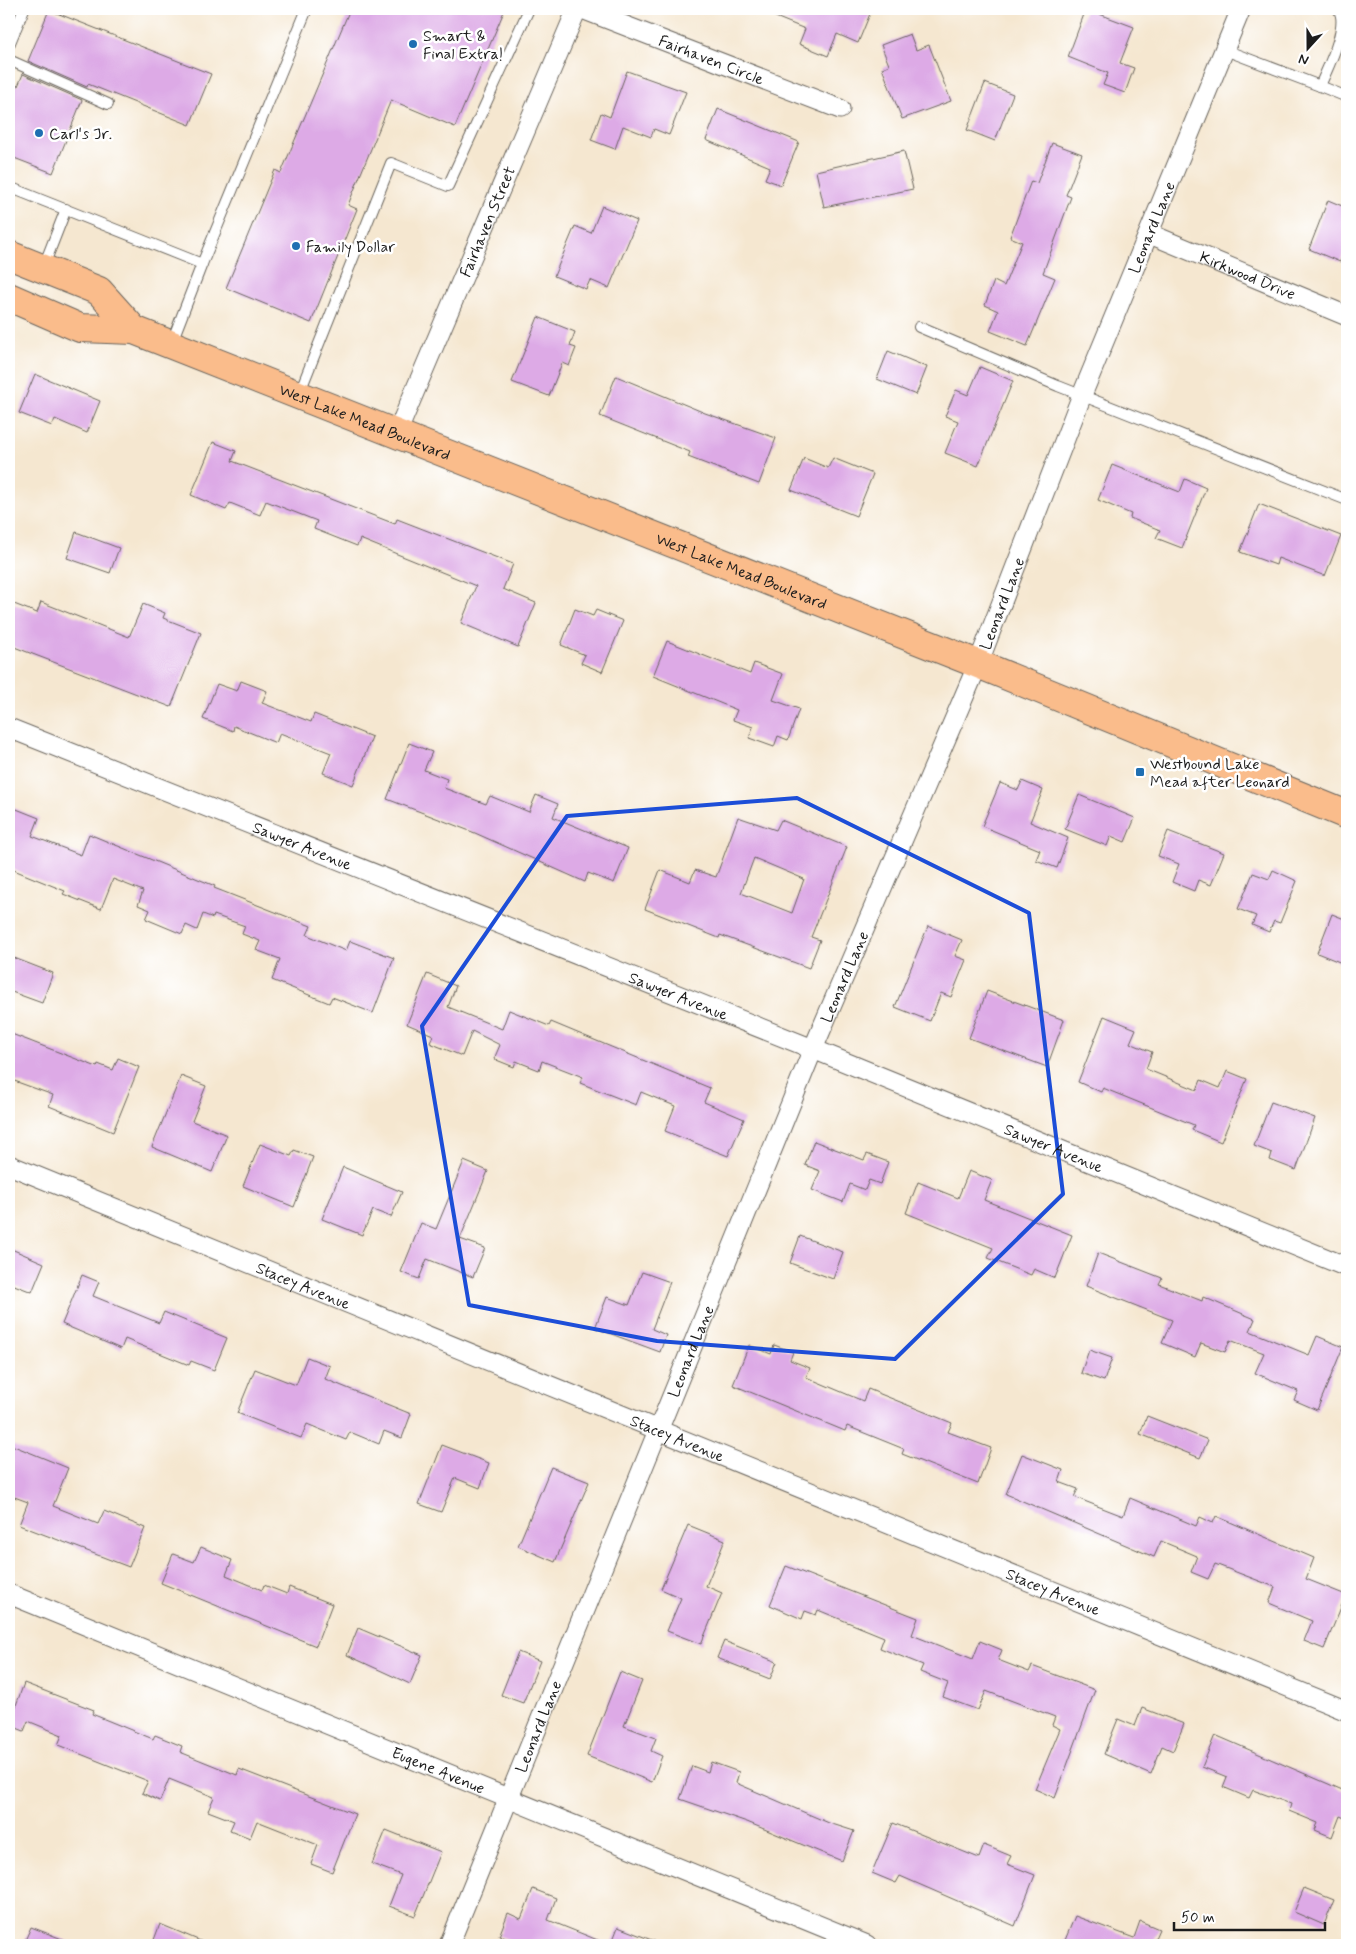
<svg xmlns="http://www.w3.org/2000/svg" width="1356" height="1954" font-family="Mynerve,sans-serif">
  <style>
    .building { fill: #ddaae6; fill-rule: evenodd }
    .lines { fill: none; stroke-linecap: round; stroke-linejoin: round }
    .lane-casing { stroke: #68635b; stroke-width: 12 }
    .street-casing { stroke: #68635b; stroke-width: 21 }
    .primary-casing { stroke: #68635b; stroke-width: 30 }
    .lane { stroke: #fff; stroke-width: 10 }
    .street { stroke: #fff; stroke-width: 19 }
    .primary { stroke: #fabc8b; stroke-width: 28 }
    .marked { fill: none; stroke: #1d4ed8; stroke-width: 4; stroke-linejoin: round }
    .poi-dot { fill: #1f6fb2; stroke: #fff; stroke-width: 2 }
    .labels { text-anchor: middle; stroke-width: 5; stroke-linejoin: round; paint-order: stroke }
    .poi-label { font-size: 16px; fill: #1c1c1c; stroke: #fff; text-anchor: start }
    .street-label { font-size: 16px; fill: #1c1c1c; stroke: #fff }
  </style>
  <rect width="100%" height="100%" fill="#fff"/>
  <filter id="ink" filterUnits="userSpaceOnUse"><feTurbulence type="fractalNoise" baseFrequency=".02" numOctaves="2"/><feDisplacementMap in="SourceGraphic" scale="10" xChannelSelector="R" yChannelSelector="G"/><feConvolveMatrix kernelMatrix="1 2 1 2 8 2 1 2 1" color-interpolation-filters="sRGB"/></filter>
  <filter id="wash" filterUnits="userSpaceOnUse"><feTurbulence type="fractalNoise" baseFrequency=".0096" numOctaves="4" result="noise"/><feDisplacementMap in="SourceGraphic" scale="20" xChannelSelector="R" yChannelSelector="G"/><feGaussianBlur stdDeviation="1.12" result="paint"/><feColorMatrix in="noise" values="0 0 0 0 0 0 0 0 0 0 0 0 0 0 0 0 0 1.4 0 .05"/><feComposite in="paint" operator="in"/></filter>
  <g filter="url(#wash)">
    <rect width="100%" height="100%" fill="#f5e7d0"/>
    <g id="blocks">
      <g class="building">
        <path d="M350,9H505L455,127L391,100L348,205L357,209L311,323L226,288L275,170L281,173Z"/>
        <path d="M756,9H872L858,43L837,34L828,56L799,44L805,29Z"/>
        <path d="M1086,9L1134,27L1120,63L1134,68L1125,93L1103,85L1108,73L1068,57Z"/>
        <path d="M49,10L211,74L190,125L88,84L87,87L28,61Z"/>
        <path d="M910,34L916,50L929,45L951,101L902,119L882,68L889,65L881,45Z"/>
        <path d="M627,71L686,92L669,135L654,129L651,137L623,126L615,149L591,140L601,113L610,117Z"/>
        <path d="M23,74L82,100L53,173L9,156V82L18,86Z"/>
        <path d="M985,83L1013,94L995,141L967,130Z"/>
        <path d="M718,109L799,142L781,185L765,179L770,167L706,140Z"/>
        <path d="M1052,143L1082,154L1066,195L1071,197L1043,273L1055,278L1027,346L990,331L998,311L985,305L994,281L1004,286L1022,242L1010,237L1031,181L1037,183Z"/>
        <path d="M904,151L913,189L824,207L816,171Z"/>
        <path d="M1328,200L1347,208V254L1344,253L1340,262L1309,249Z"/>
        <path d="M602,206L637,221L609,288L590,280L586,289L554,276L575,226L591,233Z"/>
        <path d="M538,317L575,332L570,346L576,348L569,366L562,363L549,396L512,382Z"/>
        <path d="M888,351L927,367L916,395L877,379Z"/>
        <path d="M980,367L1013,381L978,466L945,453L958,421L945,416L956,390L968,395Z"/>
        <path d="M35,374L100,401L87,433L55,419L52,426L19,413Z"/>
        <path d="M616,376L705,413L776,438L759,484L688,457L690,452L600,416Z"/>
        <path d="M213,442L236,451L232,461L395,524L397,519L513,564L503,589L536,603L518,647L461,623L476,586L360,539L357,546L314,529L317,521L266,501L260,515L230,503L226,510L191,495Z"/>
        <path d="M804,458L828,468L833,458L873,474L856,516L791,490Z"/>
        <path d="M1112,465L1180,492L1185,479L1206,488L1182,548L1156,538L1160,530L1130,518L1131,514L1098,500Z"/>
        <path d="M1259,504L1341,536L1325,576L1278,558L1276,565L1240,552Z"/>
        <path d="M76,532L119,548L110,573L67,558Z"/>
        <path d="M9,602L37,613L41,602L129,637L143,604L165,613L163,618L201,633L171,707L9,645Z"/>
        <path d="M575,609L593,616L596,610L623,621L602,672L581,663L585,655L561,645Z"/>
        <path d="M667,641L750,674L754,663L783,674L773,700L799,709L788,740L778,736L774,747L749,738L753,727L733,720L737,710L653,676Z"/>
        <path d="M241,681L267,691L262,703L311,722L314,714L372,737L353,785L323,773L331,753L280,733L276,743L234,726L233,731L203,719L217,684L237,691Z"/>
        <path d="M409,743L432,752L424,770L447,779L444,788L486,804L490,796L529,812L536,795L558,804L553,817L628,848L614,883L588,873L585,882L475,833L387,799Z"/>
        <path d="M1022,781L1043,790L1030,822L1068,838L1057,868L1036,860L1040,850L982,826L1000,783L1018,790Z"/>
        <path d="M1079,795L1135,818L1125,842L1111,836L1107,846L1065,829Z"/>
        <path d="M9,806L39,818L32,836L81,855L89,834L215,886L214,888L311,926L307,935L346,951L350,941L394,958L373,1013L332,997L329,1003L272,980L280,959L256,950L260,941L242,934L245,926L214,915L213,918L203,914L197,930L186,925L182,934L146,919L150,910L138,905L143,891L113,879L101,909L63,894L65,891L9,868Z"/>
        <path d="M738,817L776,830L781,820L847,847L811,937L820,940L809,968L720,935L719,938L645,909L660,870L690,882L695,870L716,877ZM754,858L804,879L792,913L741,893Z"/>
        <path d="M1168,831L1224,853L1211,885L1198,880L1194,891L1172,882L1179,864L1158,856Z"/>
        <path d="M1273,870L1297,881L1280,923L1274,921L1269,932L1252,925L1256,916L1238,909L1253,873L1269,879Z"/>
        <path d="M1332,914L1347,920V965L1317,953Z"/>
        <path d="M928,926L962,940L955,956L966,960L951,997L941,993L930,1021L895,1007Z"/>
        <path d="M9,956L53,973L42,1003L9,991Z"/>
        <path d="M427,974L456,986L448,1007L502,1029L509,1010L549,1026L551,1022L710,1088L704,1102L744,1119L728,1156L665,1131L675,1106L641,1092L636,1105L580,1083L583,1077L542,1061L539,1070L516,1061L514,1067L494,1059L500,1045L472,1031L462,1056L430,1043L433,1035L407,1024Z"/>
        <path d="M987,991L1064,1020L1047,1067L969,1038Z"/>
        <path d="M1104,1016L1136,1029L1130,1043L1152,1052L1146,1069L1197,1090L1201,1080L1220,1088L1227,1071L1247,1079L1221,1142L1192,1130L1194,1125L1103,1088L1101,1092L1078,1082Z"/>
        <path d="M9,1033L97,1067L98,1064L113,1070L118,1058L139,1067L113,1132L49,1106L53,1095L9,1079Z"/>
        <path d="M181,1076L206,1086L192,1121L227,1135L212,1172L152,1147Z"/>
        <path d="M1271,1102L1315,1118L1296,1170L1270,1160L1272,1153L1254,1146Z"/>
        <path d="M814,1141L864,1160L867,1154L888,1162L880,1184L869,1180L865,1190L850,1184L843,1202L812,1190L820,1171L805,1165Z"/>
        <path d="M260,1144L291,1156L294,1150L313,1157L294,1207L243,1186Z"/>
        <path d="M464,1161L488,1171L460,1239L485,1248L473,1277L427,1259L419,1279L401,1272L421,1223L436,1229Z"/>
        <path d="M343,1167L402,1192L391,1217L373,1210L362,1235L322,1219Z"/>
        <path d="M969,1171L992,1180L984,1200L1072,1235L1055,1278L1034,1269L1031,1275L988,1258L993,1248L906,1213L918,1182L958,1198Z"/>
        <path d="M800,1236L843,1252L833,1279L790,1263Z"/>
        <path d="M9,1248L44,1263L32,1292L9,1283Z"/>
        <path d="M1098,1253L1162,1278L1159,1284L1202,1301L1203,1297L1255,1319L1250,1331L1309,1355L1317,1336L1343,1347L1317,1410L1294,1400L1298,1391L1255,1373L1264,1353L1230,1340L1225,1352L1201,1343L1195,1357L1162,1343L1172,1320L1086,1286Z"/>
        <path d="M642,1272L670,1282L652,1329L666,1335L660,1352L595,1328L607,1297L629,1305Z"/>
        <path d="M82,1275L99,1282L93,1296L159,1323L164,1312L227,1338L214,1370L191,1361L189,1365L125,1339L121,1349L62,1324Z"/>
        <path d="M749,1345L771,1354L774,1345L793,1352L790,1360L810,1368L806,1377L863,1401L868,1389L952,1423L948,1432L991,1448L978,1484L902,1454L904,1449L847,1426L845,1431L733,1385Z"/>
        <path d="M1089,1350L1112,1358L1104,1381L1081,1373Z"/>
        <path d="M307,1357L330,1366L325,1379L411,1414L402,1438L384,1431L379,1444L350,1432L346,1440L307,1424L301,1438L237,1413L255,1369L296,1385Z"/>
        <path d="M1147,1416L1208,1440L1200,1458L1140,1434Z"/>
        <path d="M9,1444L68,1468L53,1506L98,1524L104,1511L145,1528L129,1567L19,1525L28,1502L9,1495Z"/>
        <path d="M442,1445L489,1463L480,1488L455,1478L441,1512L419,1504Z"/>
        <path d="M1022,1454L1063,1470L1059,1482L1078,1489L1074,1497L1123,1516L1130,1498L1196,1526L1200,1517L1213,1523L1216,1516L1314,1558L1306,1579L1346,1595L1324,1649L1304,1641L1312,1621L1269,1603L1275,1587L1215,1564L1208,1579L1191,1572L1197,1556L1161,1541L1154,1557L1006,1494Z"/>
        <path d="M551,1467L589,1482L555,1562L518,1546Z"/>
        <path d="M688,1525L725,1540L706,1586L722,1593L701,1644L667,1631L681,1598L661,1589Z"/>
        <path d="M201,1547L232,1560L226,1575L262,1590L264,1585L287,1594L289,1587L332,1604L316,1646L161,1583L173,1554L194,1562Z"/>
        <path d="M786,1566L918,1618L912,1635L973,1659L980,1641L1002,1650L998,1660L1029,1672L1032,1666L1095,1690L1055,1798L1035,1789L1060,1729L1052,1725L1055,1717L986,1691L978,1710L943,1697L948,1683L920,1672L923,1665L880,1648L884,1637L818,1610L816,1615L805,1611L802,1619L770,1605Z"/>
        <path d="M358,1628L422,1655L410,1684L347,1655Z"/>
        <path d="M724,1641L777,1662L770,1679L717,1658Z"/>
        <path d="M518,1652L540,1661L523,1703L501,1695Z"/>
        <path d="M620,1672L642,1681L624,1726L656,1738L651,1751L662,1756L652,1782L587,1756Z"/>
        <path d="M24,1683L94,1710L92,1714L153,1739L155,1735L182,1746L180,1752L237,1775L239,1769L355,1814L332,1872L311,1864L318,1845L257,1821L250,1838L230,1830L234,1821L208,1811L214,1797L169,1779L160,1801L142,1793L148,1781L58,1745L62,1735L28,1721L24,1731L9,1725Z"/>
        <path d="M1142,1708L1184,1724L1173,1751L1162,1746L1151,1774L1104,1754L1118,1719L1135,1726Z"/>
        <path d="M1215,1735L1347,1792V1819L1340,1816L1332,1837L1315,1830L1318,1823L1289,1811L1291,1804L1253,1790L1249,1798L1223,1787L1227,1777L1202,1767Z"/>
        <path d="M711,1762L739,1772L736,1783L829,1823L854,1831L842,1861L747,1822L680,1799L692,1766L708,1772Z"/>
        <path d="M893,1823L979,1858L984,1845L1011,1856L1007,1864L1035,1875L1015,1926L900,1876L896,1883L872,1873Z"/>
        <path d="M386,1830L441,1852L415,1916L389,1906L401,1875L372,1864Z"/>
        <path d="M1304,1888L1334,1900L1324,1925L1294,1912Z"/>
        <path d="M533,1889L556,1898L548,1920L610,1945H524L499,1936L508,1913L521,1919Z"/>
        <path d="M1075,1916L1134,1938L1140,1921L1159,1929L1152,1945H1063Z"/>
        <path d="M160,1924L210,1945H152Z"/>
        <path d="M31,1927L75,1944V1945H23Z"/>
        <path d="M618,1927L662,1944V1945H611Z"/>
      </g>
    </g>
  </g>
  <g filter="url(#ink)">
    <use href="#blocks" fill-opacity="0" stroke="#68635b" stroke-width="1"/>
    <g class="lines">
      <g class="lane-casing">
        <g id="lane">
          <path d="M9,45L24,9"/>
          <path d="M1225,50L1320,86C1327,69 1350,25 1338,9"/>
          <path d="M9,60L108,104"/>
          <path d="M1320,86L1347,97"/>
          <path d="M9,187L202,264L171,344"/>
          <path d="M202,264L307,9"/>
          <path d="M43,268L66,209"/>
          <path d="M919,327L1058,386L1347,500"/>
          <path d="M299,394L391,163L448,186L529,9"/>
        </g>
      </g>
      <g class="street-casing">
        <g id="street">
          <path id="s1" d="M582,9L840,109"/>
          <path id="s2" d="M1150,234L1347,316"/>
          <path id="s3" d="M397,433L577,9"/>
          <path id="s4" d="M9,728L813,1049L1347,1267"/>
          <path id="s5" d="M9,1165L1347,1711"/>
          <path id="s6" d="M9,1594L867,1945"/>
          <path id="s7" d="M449,1945L813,1049L978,664L1082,395L1241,9"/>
        </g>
      </g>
      <g class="primary-casing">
        <g id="primary">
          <path d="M9,255L99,291L134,330"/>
          <path id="s8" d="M9,297L80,328L134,330L978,664L1347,815"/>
        </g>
      </g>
      <use href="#lane" class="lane"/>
      <use href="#street" class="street"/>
      <use href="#primary" class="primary"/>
    </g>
  </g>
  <path class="marked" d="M797,798L1029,913L1063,1194L895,1359L657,1341L469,1305L422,1026L567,816Z"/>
  <g class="poi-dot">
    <circle cx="413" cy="44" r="5"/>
    <circle cx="39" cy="133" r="5"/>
    <circle cx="296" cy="246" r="5"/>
    <rect x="1135" y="767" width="10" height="10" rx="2.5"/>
  </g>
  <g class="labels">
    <g class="poi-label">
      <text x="423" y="41">Smart &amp;<tspan x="423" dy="18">Final Extra!</tspan></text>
      <text x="49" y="139">Carl's Jr.</text>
      <text x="306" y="252">Family Dollar</text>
      <text x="1150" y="769">Westbound Lake<tspan x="1150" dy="18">Mead after Leonard</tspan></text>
    </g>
    <g class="street-label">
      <text dy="6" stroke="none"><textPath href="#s1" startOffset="139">Fairhaven Circle</textPath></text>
      <text dy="6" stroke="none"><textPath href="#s3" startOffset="230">Fairhaven Street</textPath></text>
      <text dy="6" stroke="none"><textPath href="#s7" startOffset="1856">Leonard Lane</textPath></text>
      <text dy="6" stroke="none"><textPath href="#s2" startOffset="106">Kirkwood Drive</textPath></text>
      <text dy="6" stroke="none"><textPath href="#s8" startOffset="380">West Lake Mead Boulevard</textPath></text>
      <text dy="6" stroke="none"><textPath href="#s8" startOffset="785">West Lake Mead Boulevard</textPath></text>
      <text dy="6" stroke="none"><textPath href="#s7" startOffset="1451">Leonard Lane</textPath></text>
      <text dy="6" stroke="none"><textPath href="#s4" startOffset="316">Sawyer Avenue</textPath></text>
      <text dy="6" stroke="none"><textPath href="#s7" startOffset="1046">Leonard Lane</textPath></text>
      <text dy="6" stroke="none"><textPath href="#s4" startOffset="721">Sawyer Avenue</textPath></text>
      <text dy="6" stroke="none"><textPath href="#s4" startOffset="1126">Sawyer Avenue</textPath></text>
      <text dy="6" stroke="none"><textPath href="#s5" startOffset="318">Stacey Avenue</textPath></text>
      <text dy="6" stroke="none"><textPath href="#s7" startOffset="641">Leonard Lane</textPath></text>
      <text dy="6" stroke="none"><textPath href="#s5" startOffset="722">Stacey Avenue</textPath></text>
      <text dy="6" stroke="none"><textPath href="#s5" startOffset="1128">Stacey Avenue</textPath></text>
      <text dy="6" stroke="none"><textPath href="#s7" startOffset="236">Leonard Lane</textPath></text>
      <text dy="6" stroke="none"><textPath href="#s6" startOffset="464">Eugene Avenue</textPath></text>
    </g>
  </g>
  <rect width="1356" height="1954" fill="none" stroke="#fff" stroke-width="30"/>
  <g transform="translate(1308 48) rotate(201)" stroke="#ffffff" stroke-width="4" paint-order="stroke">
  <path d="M0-4L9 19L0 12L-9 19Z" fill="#1c1c1c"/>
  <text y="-8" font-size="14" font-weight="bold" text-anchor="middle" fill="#1c1c1c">N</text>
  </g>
  <path d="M1174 1922v8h151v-8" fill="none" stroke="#1c1c1c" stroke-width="2.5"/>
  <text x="1181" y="1922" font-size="15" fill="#1c1c1c" stroke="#ffffff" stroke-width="4" paint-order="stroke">50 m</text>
</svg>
